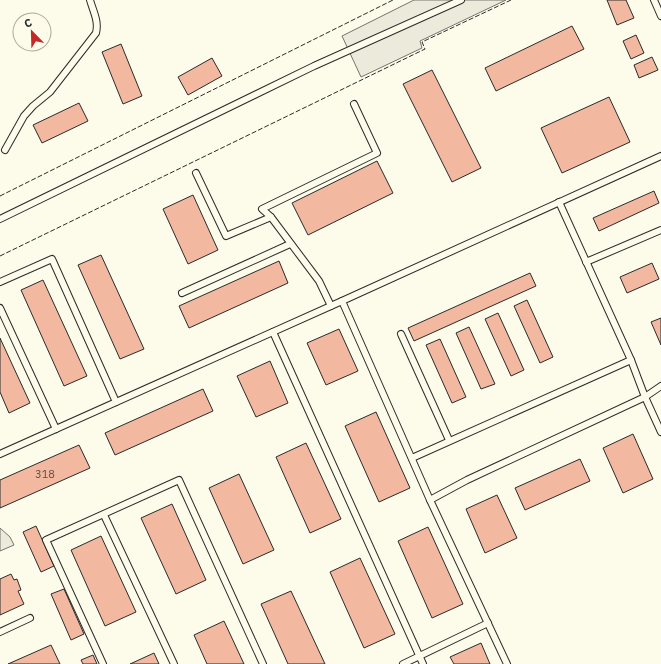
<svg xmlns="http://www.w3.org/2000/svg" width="661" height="664" font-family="'IBM Plex Sans',sans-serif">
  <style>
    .green { fill: #ecebdb; stroke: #74746e }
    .parking { fill: #eceadb; stroke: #74746e }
    .building { fill: #f2b8a0; stroke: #2b2b2b }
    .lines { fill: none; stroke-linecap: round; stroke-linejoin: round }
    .service-casing { stroke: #2b2b2b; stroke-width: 8 }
    .service { stroke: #fdfbea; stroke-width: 6 }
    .fence { stroke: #2b2b2b; stroke-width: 1; stroke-dasharray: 5 2; stroke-linecap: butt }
    .labels { text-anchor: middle; stroke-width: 3; stroke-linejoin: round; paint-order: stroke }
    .number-label { font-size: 11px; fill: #5d4e48 }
  </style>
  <rect width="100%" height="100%" fill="#fdfbea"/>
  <path class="green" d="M0,528L10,537L14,545L0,551Z"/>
  <path class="parking" d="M414,0H506L420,41L422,48L361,77L342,36Z"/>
  <g class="building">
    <path d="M607,0H626L634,18L617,25Z"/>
    <path d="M572,26L584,49L496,91L485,68Z"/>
    <path d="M636,35L644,53L631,59L623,41Z"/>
    <path d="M121,44L142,96L123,104L102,52Z"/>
    <path d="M652,57L658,70L639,78L634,65Z"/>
    <path d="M212,58L222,76L188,95L178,77Z"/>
    <path d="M432,70L481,168L452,182L403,84Z"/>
    <path d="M609,97L630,142L562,173L541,128Z"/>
    <path d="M79,103L88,121L42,143L33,125Z"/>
    <path d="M377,161L393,193L308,235L292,203Z"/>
    <path d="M654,191L659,203L599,231L593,218Z"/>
    <path d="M193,195L218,250L188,264L163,209Z"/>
    <path d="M101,255L144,349L120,359L78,265Z"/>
    <path d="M279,261L288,283L189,328L179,306Z"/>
    <path d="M652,263L659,279L627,293L620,277Z"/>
    <path d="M530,273L536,286L414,341L408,328Z"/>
    <path d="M43,280L87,376L64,386L21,290Z"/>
    <path d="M527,300L553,357L540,363L514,306Z"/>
    <path d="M498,313L524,370L511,376L485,319Z"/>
    <path d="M661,318V345L651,322Z"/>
    <path d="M469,327L495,384L481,389L456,333Z"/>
    <path d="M339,329L358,371L326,385L307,343Z"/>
    <path d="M0,338L30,403L9,413L0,392Z"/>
    <path d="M440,339L466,397L452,403L426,345Z"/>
    <path d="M270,361L288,403L256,417L237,376Z"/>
    <path d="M203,389L213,411L115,455L105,433Z"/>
    <path d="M376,412L410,488L379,502L345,426Z"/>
    <path d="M633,434L653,479L623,493L603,448Z"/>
    <path d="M306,443L341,519L310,533L276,457Z"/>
    <path d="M79,445L90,468L0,508V480Z"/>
    <path d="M580,459L590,481L525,510L515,488Z"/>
    <path d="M239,474L274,550L243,564L209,488Z"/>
    <path d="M497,495L517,538L485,553L466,509Z"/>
    <path d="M172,504L206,580L176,594L141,518Z"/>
    <path d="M36,526L54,566L41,572L23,532Z"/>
    <path d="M428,527L463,604L432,618L398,541Z"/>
    <path d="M101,536L136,612L105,626L71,550Z"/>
    <path d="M360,558L395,634L364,648L330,572Z"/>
    <path d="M11,574L14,580L17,579L21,590L18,591L24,604L0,615V579Z"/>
    <path d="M64,589L84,634L71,640L51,594Z"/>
    <path d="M291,591L325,664H288L261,604Z"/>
    <path d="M224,621L244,664H207L194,635Z"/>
    <path d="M481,643L490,664H454L450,657Z"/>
    <path d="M51,645L60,664H8Z"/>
    <path d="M154,653L159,664H130Z"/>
    <path d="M93,655L97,664H83L81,660Z"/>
  </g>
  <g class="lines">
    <g class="service-casing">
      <g id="service">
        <path d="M654,0L661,16"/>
        <path d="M5,150L24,116L33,106L50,92L96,33C99,21 93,11 90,0"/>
        <path d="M196,173L226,236L271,217"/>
        <path d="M0,219L314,66L461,0"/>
        <path d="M586,262L661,230"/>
        <path d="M0,282L52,259L116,402"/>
        <path d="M182,293L290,244"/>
        <path d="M342,301L430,500L507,664"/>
        <path d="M331,306L319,281L271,217L262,209L377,153L354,104"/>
        <path d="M0,308L56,429"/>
        <path d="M273,332L423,664"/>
        <path d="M401,334L449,440"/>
        <path d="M631,360L645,397L661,432"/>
        <path d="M0,454L342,301L661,156"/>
        <path d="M412,458L631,360L559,202"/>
        <path d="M430,500L467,480L645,397L661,386"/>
        <path d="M104,515L174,664"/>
        <path d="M0,632L30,618"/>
        <path d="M103,664L46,540L179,480L263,664"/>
        <path d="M403,664L488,623"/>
      </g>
    </g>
    <use href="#service" class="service"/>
    <g class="fence">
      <path d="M0,196L393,0"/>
      <path d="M0,256L425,49L422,42L511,0"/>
    </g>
  </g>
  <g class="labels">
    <g class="number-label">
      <text x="45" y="478">318</text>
    </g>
  </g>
  <g transform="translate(32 32) rotate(337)"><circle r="19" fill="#fdfbea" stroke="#a9a89e"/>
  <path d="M0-3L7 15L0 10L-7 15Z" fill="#c62828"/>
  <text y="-6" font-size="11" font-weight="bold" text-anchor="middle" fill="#2b2b2b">С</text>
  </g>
</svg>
